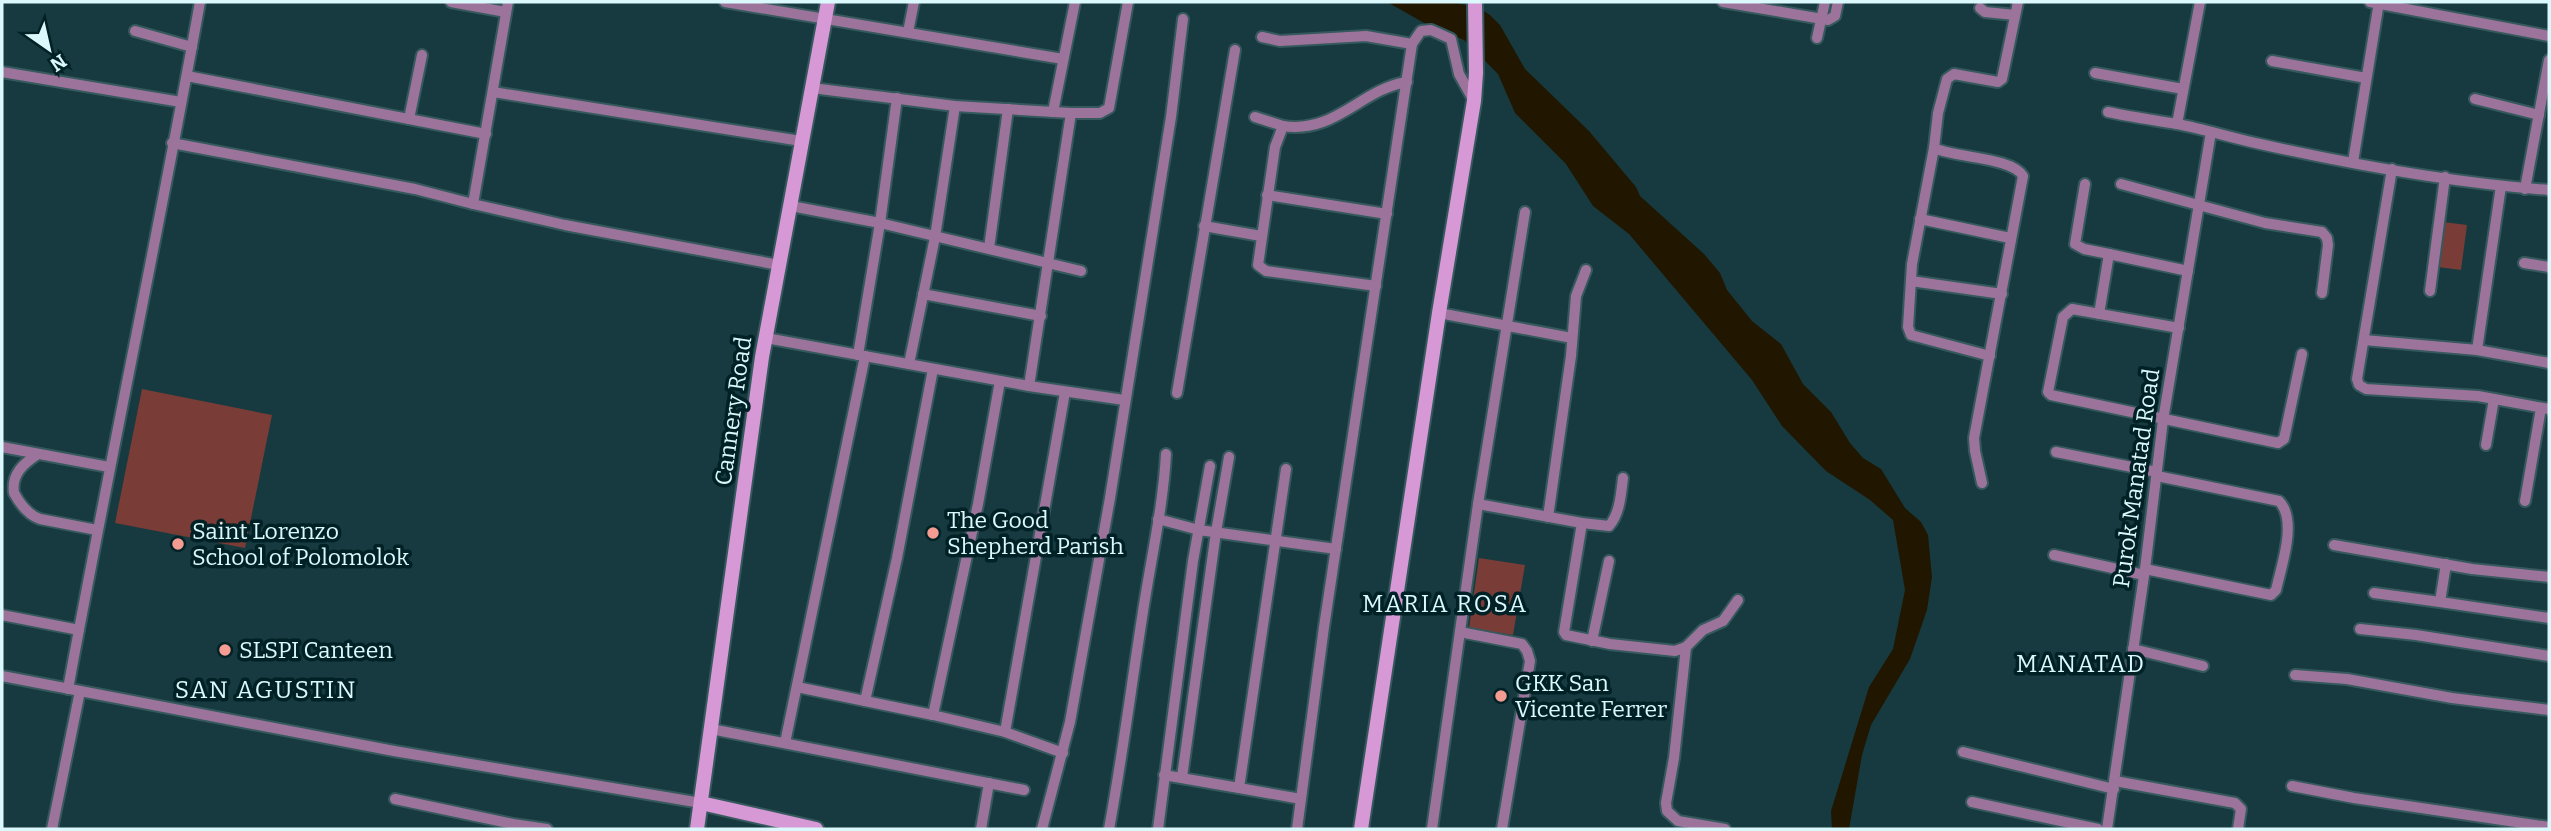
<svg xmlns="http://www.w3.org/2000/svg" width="2551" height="831" font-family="Bitter,serif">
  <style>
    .green { fill: #793c36 }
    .water { fill: #211701 }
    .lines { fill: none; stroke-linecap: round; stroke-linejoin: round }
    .street-casing { stroke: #36595d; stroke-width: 14 }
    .secondary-casing { stroke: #36595d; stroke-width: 18 }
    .street { stroke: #9c749b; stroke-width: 10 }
    .secondary { stroke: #d798d6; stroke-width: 14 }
    .poi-dot { fill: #f59c92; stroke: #002125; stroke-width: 2.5 }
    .labels { text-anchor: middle; stroke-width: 7; stroke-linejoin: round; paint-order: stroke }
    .street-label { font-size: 23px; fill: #dbf9fd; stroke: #002125 }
    .poi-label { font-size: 23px; fill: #dbf9fd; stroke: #002125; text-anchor: start }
    .neighbourhood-label { font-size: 24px; letter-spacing: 2px; fill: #dbf9fd; stroke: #002125 }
  </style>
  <rect width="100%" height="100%" fill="#163a3f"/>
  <g class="green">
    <path d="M2443,222L2467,225L2461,270L2438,267Z"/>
    <path d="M142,389L272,415L245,548L115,523Z"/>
    <path d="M1479,558L1525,565L1513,635L1469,628Z"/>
  </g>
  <path class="water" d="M1387,2H1452L1479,8L1490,15L1500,25L1525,69L1589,131L1636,187L1640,196L1704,254L1720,273L1727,290L1752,321L1781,344L1803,384L1831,412L1850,443L1863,458L1881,469L1905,508L1921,522L1928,535L1932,577L1927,610L1910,659L1871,725L1862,755L1849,829H1832L1831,811L1869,687L1893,649L1905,590L1893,520L1870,500L1826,471L1782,426L1752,380L1629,234L1593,206L1566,164L1515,113L1498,74L1464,40L1426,24Z"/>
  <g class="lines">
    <g class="street-casing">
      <g id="street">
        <path d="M451,2L506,12"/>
        <path d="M508,2L473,204L565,225L779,265"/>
        <path d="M725,2L1063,59"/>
        <path d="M1723,2L1828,20L1835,16L1838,2"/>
        <path d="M2370,2L2549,36"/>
        <path d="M1980,8L1985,12L2015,15"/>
        <path d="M135,31L192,47"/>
        <path d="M908,32L914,2"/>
        <path d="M1262,37L1280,41L1366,36L1412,44"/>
        <path d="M1817,38L1825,2"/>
        <path d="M2272,61L2366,78"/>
        <path d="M2,72L181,102"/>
        <path d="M2095,73L2183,89"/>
        <path d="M187,76L486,134"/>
        <path d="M812,88L955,106L1071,113L1029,386"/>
        <path d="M493,92L801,141"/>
        <path d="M2475,99L2539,115"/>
        <path d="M1053,112L1075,2"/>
        <path d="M2108,112C2131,117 2154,120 2177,124C2204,129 2232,138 2260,144C2354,165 2452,183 2549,190"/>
        <path d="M1071,113H1100L1109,108L1128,2"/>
        <path d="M1255,117L1283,126"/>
        <path d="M409,119L422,55"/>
        <path d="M2177,124L2200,2"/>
        <path d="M172,143L415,189L473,204"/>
        <path d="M1934,148C1955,158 2012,157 2023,176L1974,438L1975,451L1982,483"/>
        <path d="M2353,162L2379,2"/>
        <path d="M2392,169L2357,379L2359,385L2366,389L2478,396L2549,409"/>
        <path d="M2085,184L2075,244L2084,249L2109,254"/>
        <path d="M2121,184L2265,223L2322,232L2327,238L2328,245L2322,293"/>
        <path d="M2525,189L2549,60"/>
        <path d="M1267,195L1387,214"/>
        <path d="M791,206L880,223L1081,271"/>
        <path d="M1920,219L2010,238"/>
        <path d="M1204,226L1261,236"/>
        <path d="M989,248L1008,109"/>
        <path d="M2524,263L2549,267"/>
        <path d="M1911,281L2002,294"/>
        <path d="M1376,286L1266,271L1258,265L1275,147L1283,126C1336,134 1361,89 1407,82"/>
        <path d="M2430,291L2445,177"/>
        <path d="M923,294L1041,316"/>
        <path d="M1439,313L1572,338"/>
        <path d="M2099,314L2109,254L2188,271"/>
        <path d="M2179,328L2072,309L2063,317L2048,392L2051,395L2278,443L2284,439L2302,354"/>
        <path d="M766,338L1029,386L1124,400"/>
        <path d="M2364,340L2477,350L2501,186"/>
        <path d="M2477,350L2549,363"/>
        <path d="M858,355L880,223L897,98"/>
        <path d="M1990,356L1911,335L1908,327L1912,264L1934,148L1938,113L1947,79L1954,74L1998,82L2002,79L2018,2"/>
        <path d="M909,364L935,237L955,106"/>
        <path d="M1000,381L978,504L933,715L1005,732L1063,753"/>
        <path d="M1177,393L1235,50"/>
        <path d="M2486,445L2494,399"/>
        <path d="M2,447L109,467"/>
        <path d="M2056,452L2157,472"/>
        <path d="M38,454C24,463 11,474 14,493C20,504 28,515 40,519L97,530"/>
        <path d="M1286,469L1239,788L1301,799"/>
        <path d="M2525,501L2541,408"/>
        <path d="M1478,504L1582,523L1609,526C1620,514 1621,493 1623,478"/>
        <path d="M1548,517L1571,356L1576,296L1586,270"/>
        <path d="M1158,519L1199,530L1336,549"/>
        <path d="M1582,523L1564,632L1566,635L1610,644L1675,651L1686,647L1703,630L1723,621L1738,600"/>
        <path d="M2334,545L2472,569L2549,577"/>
        <path d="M2054,555L2144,575"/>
        <path d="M2446,564L2440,602L2549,618"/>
        <path d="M2145,569L2271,595L2276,590C2281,567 2298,520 2279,501L2157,476"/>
        <path d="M2374,593L2440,602"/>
        <path d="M2,615L79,630"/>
        <path d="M2360,629L2416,635L2549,656"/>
        <path d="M1460,632L1522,644L1527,651L1530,661L1502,829"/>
        <path d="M1592,641L1609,561"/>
        <path d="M1686,647L1674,758L1666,803L1667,811L1678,821L1725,829"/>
        <path d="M2133,649L2203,666"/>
        <path d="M2295,675L2347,679L2452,698L2549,710"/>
        <path d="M2,676L394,751L701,803"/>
        <path d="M797,687L933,715"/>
        <path d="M68,689C110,459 159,231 200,2"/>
        <path d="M865,701L897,558L933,369"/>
        <path d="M711,729L1024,790"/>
        <path d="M1005,732L1065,392"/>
        <path d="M785,743L865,356"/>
        <path d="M1963,752L2114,789"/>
        <path d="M1164,775L1239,788"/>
        <path d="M1182,777L1216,532L1229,457"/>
        <path d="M2115,781L2235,803L2241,809L2238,829"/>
        <path d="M2292,786L2354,798L2549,827"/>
        <path d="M395,799L513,824L547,829"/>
        <path d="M1972,802L2098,829"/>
        <path d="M52,829L80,691"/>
        <path d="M981,829L989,783"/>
        <path d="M1042,829L1070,722L1110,498L1171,117L1183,19"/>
        <path d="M1109,829C1122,759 1131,688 1142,618C1150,563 1163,509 1166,454"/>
        <path d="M1158,829L1193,561L1210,466"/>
        <path d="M1297,829L1324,627L1412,44L1421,31L1431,30L1451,39L1459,74L1474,101"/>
        <path d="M1432,829L1478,504L1525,212"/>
        <path d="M2107,829L2145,569L2163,420L2211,132"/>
      </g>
    </g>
    <g class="secondary-casing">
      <g id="secondary">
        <path d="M701,803L816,829"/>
        <path d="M697,829L762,357L828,2"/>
        <path d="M1361,829L1439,313L1474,101L1476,73L1475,2"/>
      </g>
    </g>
    <use href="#street" class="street"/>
    <use href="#secondary" class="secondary"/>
  </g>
  <g class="poi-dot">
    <circle cx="933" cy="533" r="7"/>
    <circle cx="178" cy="544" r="7"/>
    <circle cx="225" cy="650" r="7"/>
    <circle cx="1501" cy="696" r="7"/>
  </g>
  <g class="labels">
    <g class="street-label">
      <text transform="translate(733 411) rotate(-82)" y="8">Cannery Road</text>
      <text transform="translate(2136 478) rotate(-82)" y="8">Purok Manatad Road</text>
    </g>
    <g class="poi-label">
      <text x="947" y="528">The Good<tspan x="947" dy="26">Shepherd Parish</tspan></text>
      <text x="192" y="539">Saint Lorenzo<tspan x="192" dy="26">School of Polomolok</tspan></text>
      <text x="239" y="658">SLSPI Canteen</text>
      <text x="1515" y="691">GKK San<tspan x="1515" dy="26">Vicente Ferrer</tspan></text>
    </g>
    <g class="neighbourhood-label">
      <text x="1445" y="612">MARIA ROSA</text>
      <text x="2081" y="672">MANATAD</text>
      <text x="266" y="698">SAN AGUSTIN</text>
    </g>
  </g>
  <rect width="2551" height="831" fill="none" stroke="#dbf9fd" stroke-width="7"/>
  <g transform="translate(49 49) rotate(146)" stroke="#002125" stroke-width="5" paint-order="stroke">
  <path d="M0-5L12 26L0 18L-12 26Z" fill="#dbf9fd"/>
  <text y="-10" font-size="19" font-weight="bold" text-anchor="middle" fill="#dbf9fd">N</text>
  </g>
</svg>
